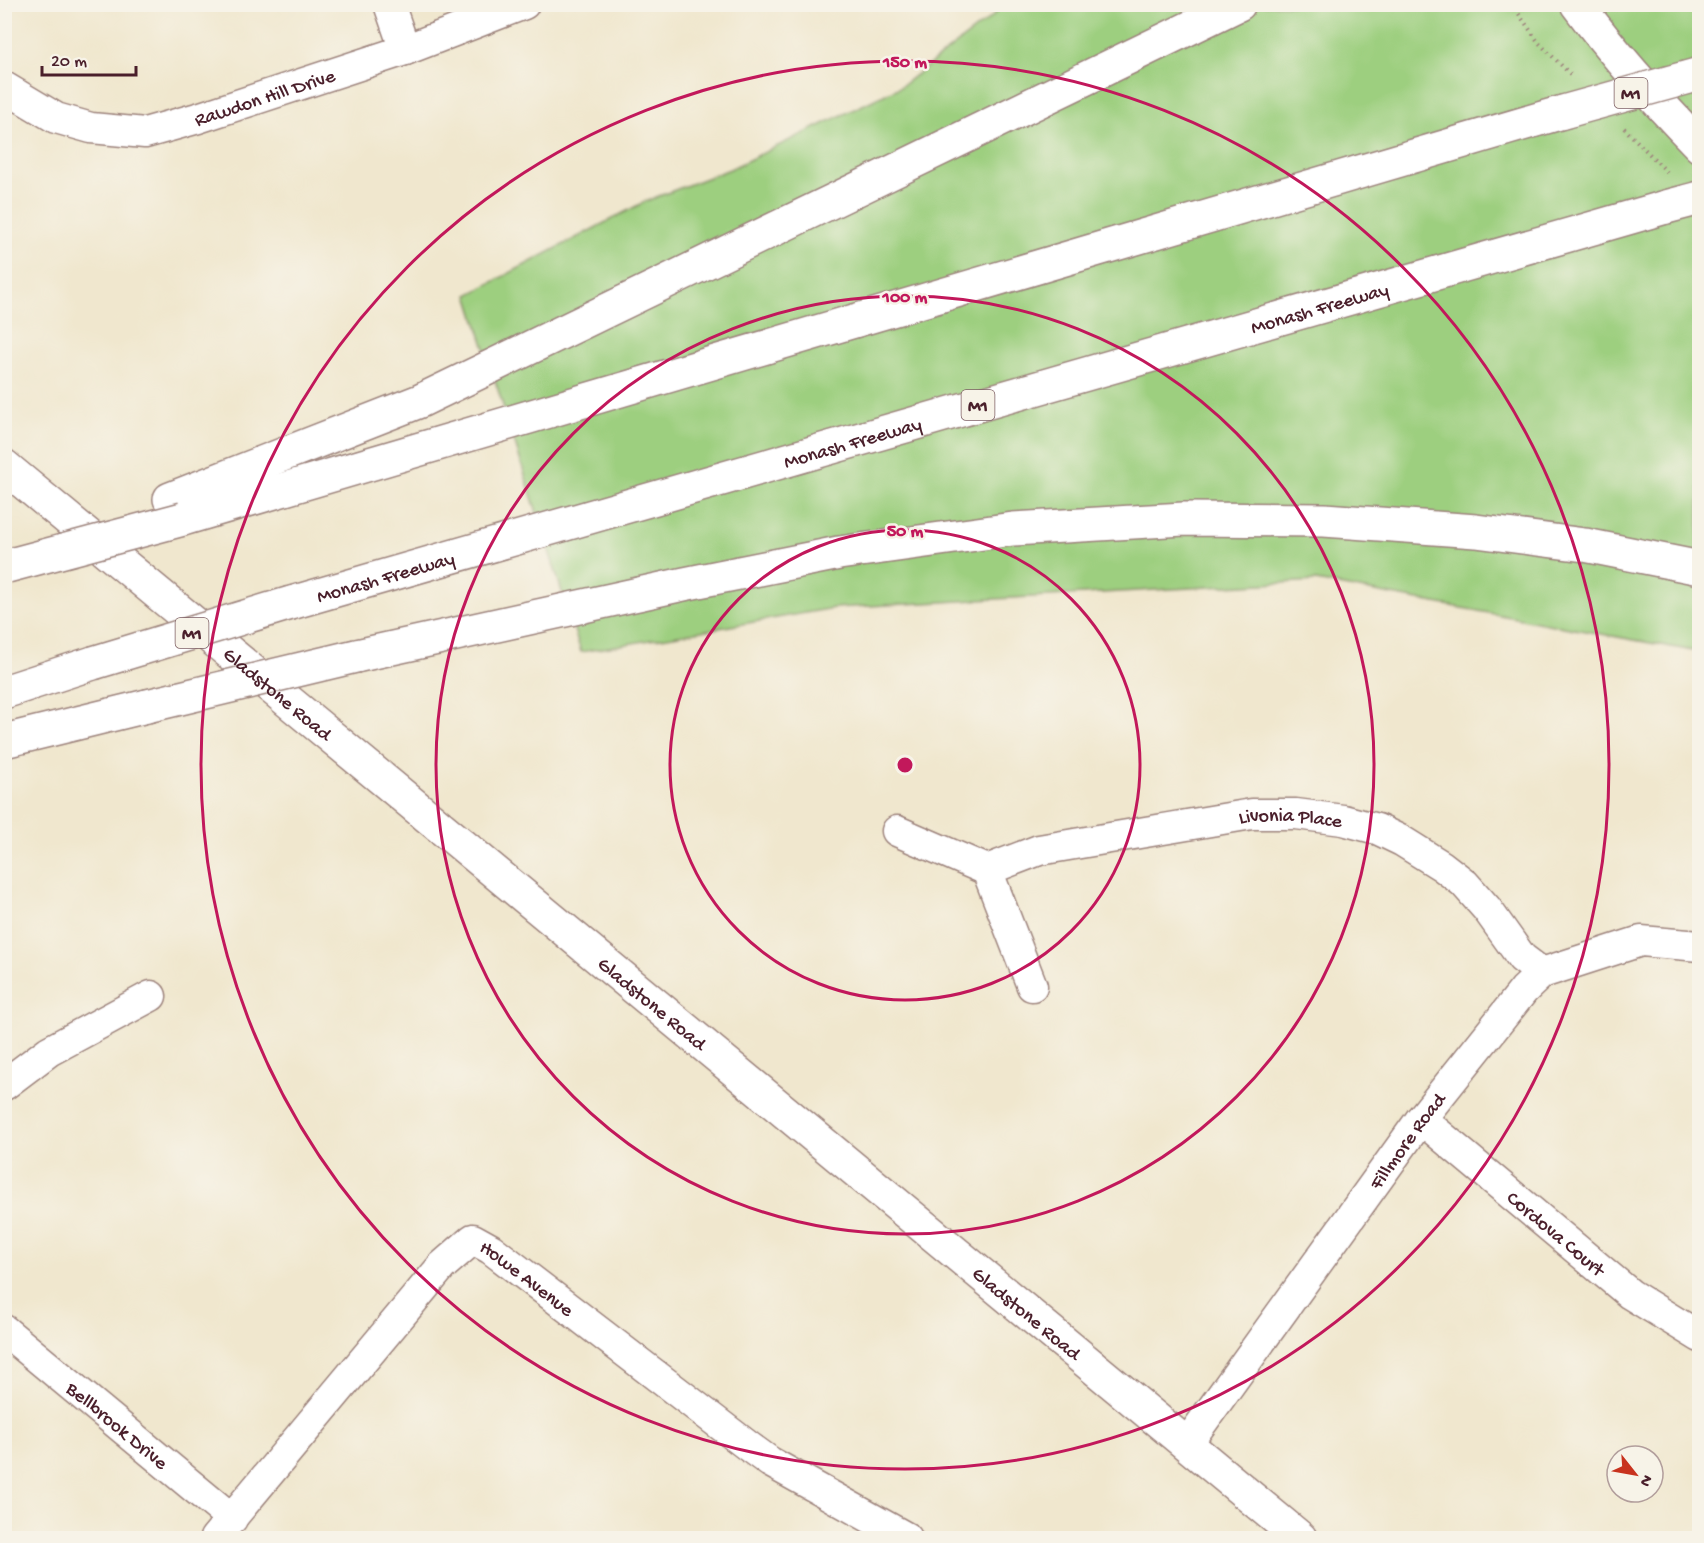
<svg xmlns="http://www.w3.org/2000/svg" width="1704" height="1543" font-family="'Gochi Hand',sans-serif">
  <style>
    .green { fill: #9dcf7f; stroke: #747755; stroke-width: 1.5 }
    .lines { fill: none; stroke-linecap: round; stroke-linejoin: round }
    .minor-casing { stroke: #9d837c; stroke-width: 33 }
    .secondary-casing { stroke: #9d837c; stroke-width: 36 }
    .motorway-casing { stroke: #9d837c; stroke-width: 36 }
    .path { stroke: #9d837c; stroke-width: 4; stroke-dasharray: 1.5 4.5; stroke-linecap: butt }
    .minor { stroke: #fff; stroke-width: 30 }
    .secondary { stroke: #fff; stroke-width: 33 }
    .motorway { stroke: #fff; stroke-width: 33 }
    .motorway-bridge-casing { stroke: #9d837c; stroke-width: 36; stroke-linecap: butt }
    .motorway-bridge { stroke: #fff; stroke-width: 33 }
    .ring { fill: none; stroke: #c2185b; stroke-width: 3 }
    .labels { text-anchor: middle; stroke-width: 5; stroke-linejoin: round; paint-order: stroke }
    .shield { fill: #f7f3e8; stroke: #7e5f64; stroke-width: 1.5 }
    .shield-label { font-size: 18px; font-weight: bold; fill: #4a1f2b }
    .street-label { font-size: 20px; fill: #4a1f2b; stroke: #f7f3e8 }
    .centre { fill: #c2185b; stroke: #f7f3e8; stroke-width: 3 }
    .ring-label { font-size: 18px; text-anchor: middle; font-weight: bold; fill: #c2185b; stroke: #f7f3e8; stroke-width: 5; stroke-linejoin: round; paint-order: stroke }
  </style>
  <rect width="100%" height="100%" fill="#f7f3e8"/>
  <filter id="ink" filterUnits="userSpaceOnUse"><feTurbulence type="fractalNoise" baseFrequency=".0167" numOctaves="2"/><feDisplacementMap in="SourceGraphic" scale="12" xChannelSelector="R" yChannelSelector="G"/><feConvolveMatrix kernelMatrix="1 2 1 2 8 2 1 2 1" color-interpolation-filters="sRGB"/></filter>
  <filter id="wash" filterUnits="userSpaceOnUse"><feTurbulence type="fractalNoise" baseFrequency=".008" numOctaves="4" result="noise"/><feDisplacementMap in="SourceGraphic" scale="24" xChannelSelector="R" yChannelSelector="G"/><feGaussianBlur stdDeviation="1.35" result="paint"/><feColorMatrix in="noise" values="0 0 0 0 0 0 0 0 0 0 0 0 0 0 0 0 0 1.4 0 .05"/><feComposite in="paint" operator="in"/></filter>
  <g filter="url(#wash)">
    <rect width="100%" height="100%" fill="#f0e7ce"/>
    <path class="green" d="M1002,5H1699V652L1316,581L834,608L581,652L468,295L646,201L730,169L900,87L994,15Z"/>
  </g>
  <g filter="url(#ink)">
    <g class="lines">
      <g class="minor-casing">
        <g id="minor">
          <path d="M389,4L405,50"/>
          <path id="s1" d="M4,87L56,118L91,128L145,133L198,118L405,50L524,4"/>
          <path d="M897,831L987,870L1032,986"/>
          <path id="s2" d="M987,870L1039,850L1252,814H1296L1343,820L1377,829L1402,841L1442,866L1464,883L1487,909L1522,958L1542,973"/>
          <path d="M4,1085L49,1051L151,996"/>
          <path id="s3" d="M1421,1119L1630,1294L1700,1337"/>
          <path id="s4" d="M4,1330L232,1519"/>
          <path id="s5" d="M1186,1445L1421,1119L1524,990L1542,973L1641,941L1700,946"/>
          <path id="s6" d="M215,1538L442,1266L473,1239L491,1249L748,1446L770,1462L907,1538"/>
        </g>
      </g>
      <g class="secondary-casing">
        <g id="secondary">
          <path id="s7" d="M4,466L1300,1538"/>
        </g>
      </g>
      <g class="motorway-casing">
        <g id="motorway">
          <path d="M1577,4C1614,54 1656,101 1700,146"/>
          <path d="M170,499L420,401L1239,4"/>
          <path d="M183,519L1563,112"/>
          <path id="s8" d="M291,603L1666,207"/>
          <path d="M356,656L684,584L839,553L1013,529L1184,519L1324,520L1476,531L1585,545L1700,568"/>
          <path d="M4,692L93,663"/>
          <path d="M4,741L147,706"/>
        </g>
      </g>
      <g class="path">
        <path d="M1512,4L1539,43L1572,76"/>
        <path d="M1624,128L1669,174"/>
      </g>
      <use href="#minor" class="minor"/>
      <use href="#secondary" class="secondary"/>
      <use href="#motorway" class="motorway"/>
      <g class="motorway-bridge-casing">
        <g id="motorway-bridge">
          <path d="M1563,112L1700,74"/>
          <path d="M1666,207L1700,198"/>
          <path d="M7,566L183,519"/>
          <path d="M93,663L291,603"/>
          <path d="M147,706L356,656"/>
        </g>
      </g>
      <use href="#motorway-bridge" class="motorway-bridge"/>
    </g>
  </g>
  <g class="ring">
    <circle cx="905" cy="765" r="235"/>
    <circle cx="905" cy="765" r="469"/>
    <circle cx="905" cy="765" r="704"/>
  </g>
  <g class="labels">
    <g class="shield">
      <rect x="1614.5" y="78" width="33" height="30" rx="4.5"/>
      <rect x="961.5" y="390" width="33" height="30" rx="4.5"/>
      <rect x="175.5" y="618" width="33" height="30" rx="4.5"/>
    </g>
    <g class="shield-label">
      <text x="1631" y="99">M1</text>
      <text x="978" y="411">M1</text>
      <text x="192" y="639">M1</text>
    </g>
    <g class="street-label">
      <text dy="7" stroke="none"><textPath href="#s1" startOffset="276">Rawdon Hill Drive</textPath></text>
      <text dy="7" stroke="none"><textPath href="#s8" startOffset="1070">Monash Freeway</textPath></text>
      <text dy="7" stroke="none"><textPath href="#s8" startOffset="584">Monash Freeway</textPath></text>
      <text dy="7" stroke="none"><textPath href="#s8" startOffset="98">Monash Freeway</textPath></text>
      <text dy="7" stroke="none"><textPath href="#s7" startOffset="356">Gladstone Road</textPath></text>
      <text dy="7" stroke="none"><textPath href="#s2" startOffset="310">Livonia Place</textPath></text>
      <text dy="7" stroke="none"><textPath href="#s7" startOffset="842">Gladstone Road</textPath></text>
      <text dy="7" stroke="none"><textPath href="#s5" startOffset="376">Fillmore Road</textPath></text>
      <text dy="7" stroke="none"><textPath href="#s3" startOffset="177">Cordova Court</textPath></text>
      <text dy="7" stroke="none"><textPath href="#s6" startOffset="462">Howe Avenue</textPath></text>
      <text dy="7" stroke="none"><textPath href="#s7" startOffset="1328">Gladstone Road</textPath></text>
      <text dy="7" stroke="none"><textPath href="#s4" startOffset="148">Bellbrook Drive</textPath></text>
    </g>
  </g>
  <circle cx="905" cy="765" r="9" class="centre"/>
  <g class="ring-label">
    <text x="905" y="67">150 m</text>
    <text x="905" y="302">100 m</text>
    <text x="905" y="536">50 m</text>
  </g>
  <rect width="1704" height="1543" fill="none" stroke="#f7f3e8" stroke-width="24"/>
  <g transform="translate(1635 1474) rotate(121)"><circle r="28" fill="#f7f3e8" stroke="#b29e9c" stroke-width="1.5"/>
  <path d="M0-4.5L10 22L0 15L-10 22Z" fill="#c8321e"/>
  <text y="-9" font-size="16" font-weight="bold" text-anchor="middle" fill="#4a1f2b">N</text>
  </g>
  <path d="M42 66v9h94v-9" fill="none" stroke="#4a1f2b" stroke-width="3"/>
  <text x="51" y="66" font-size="18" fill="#4a1f2b" stroke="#f7f3e8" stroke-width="4.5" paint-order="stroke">20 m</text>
</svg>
